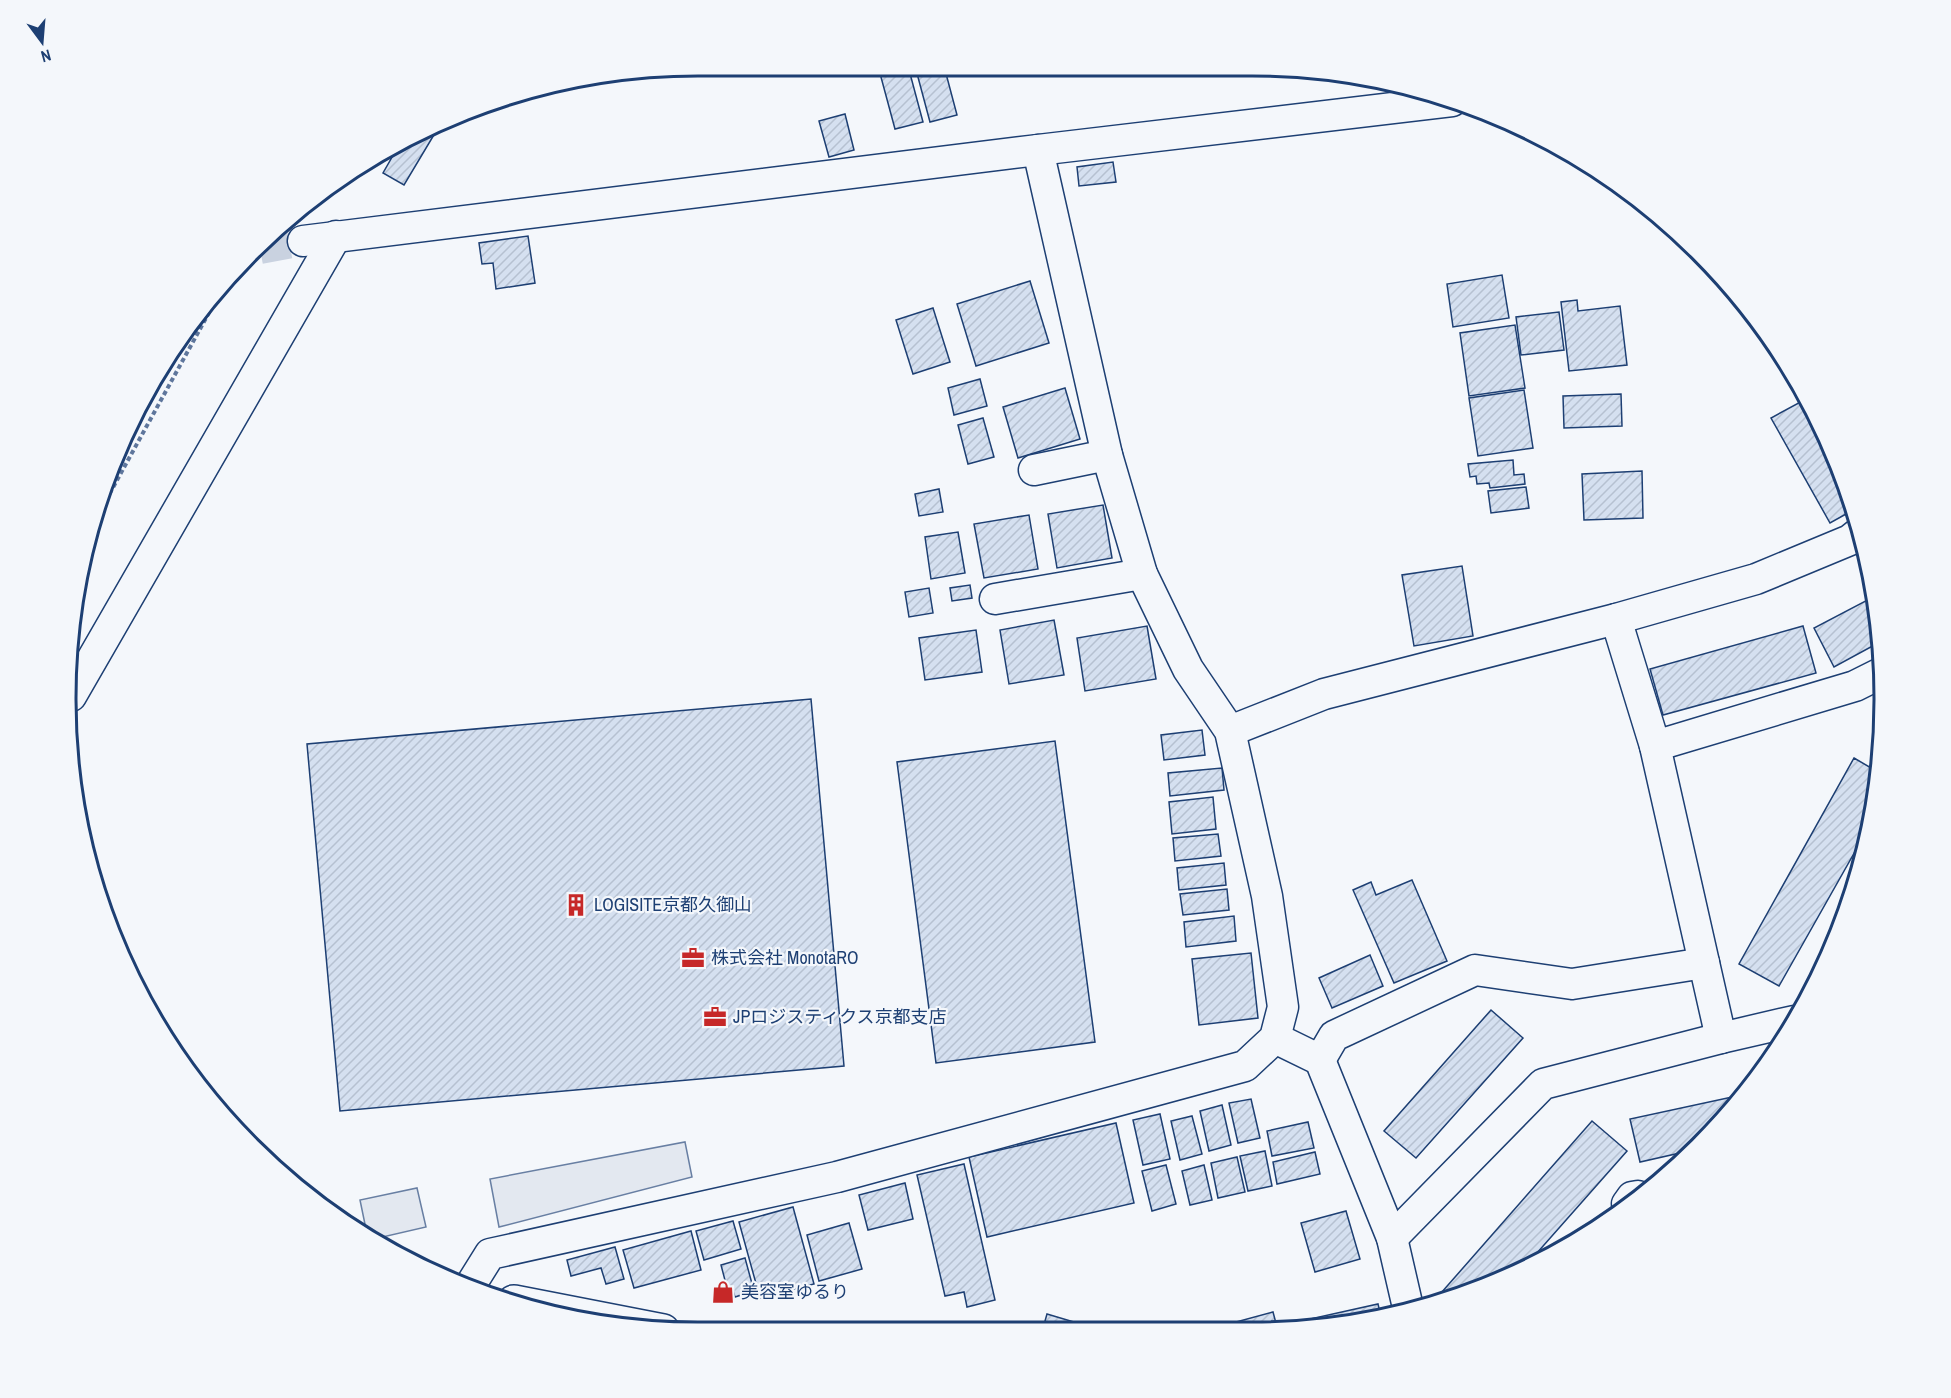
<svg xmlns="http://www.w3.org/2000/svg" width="1951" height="1398" font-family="'Archivo Narrow','Noto Sans JP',sans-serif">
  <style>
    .parking { fill: #e3e8f0; stroke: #687fa3; stroke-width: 1.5 }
    .building { fill: url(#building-hatch); stroke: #1d3f73; stroke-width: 1.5 }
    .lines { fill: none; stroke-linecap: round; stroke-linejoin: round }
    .street-tunnel { stroke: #c9d2e0; stroke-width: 30; stroke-dasharray: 30 15; stroke-linecap: butt }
    .street-casing { stroke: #1d3f73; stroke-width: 33 }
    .primary-casing { stroke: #1d3f73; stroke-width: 36 }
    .path { stroke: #5e769c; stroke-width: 4; stroke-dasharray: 4.5 3; stroke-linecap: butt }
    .street { stroke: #f4f7fb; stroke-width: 30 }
    .primary { stroke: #f4f7fb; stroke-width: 33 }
    .labels { text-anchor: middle; stroke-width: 4.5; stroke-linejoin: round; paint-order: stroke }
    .poi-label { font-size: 18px; fill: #1d3f73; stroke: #f4f7fb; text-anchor: start }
    .rim { fill: none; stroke: #1d3f73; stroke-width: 3 }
  </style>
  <defs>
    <pattern id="building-hatch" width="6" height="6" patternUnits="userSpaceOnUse" patternTransform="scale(1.5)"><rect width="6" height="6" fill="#d5e0f0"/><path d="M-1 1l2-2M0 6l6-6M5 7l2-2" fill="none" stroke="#b6c1d1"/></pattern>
  </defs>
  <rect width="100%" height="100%" fill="#f4f7fb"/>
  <g class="parking">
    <path d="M685,1142L692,1177L499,1227L490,1179Z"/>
    <path d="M417,1188L426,1227L374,1239L367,1234L360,1200Z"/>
  </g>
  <g class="building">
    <path d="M839,66H867L868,69L842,76Z"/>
    <path d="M878,66H908L923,122L895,129Z"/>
    <path d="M915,66H944L957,115L930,122Z"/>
    <path d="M845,114L854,150L829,157L819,121Z"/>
    <path d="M441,123L404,185L383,173L399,145Z"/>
    <path d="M1113,162L1116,182L1079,186L1077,167Z"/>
    <path d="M528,236L535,283L496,289L493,263L482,264L479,243Z"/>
    <path d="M1502,275L1509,318L1453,327L1447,284Z"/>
    <path d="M1030,281L1049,343L976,366L957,304Z"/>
    <path d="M1577,300L1578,311L1620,306L1627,365L1569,371L1561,302Z"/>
    <path d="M933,308L950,362L913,374L896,320Z"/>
    <path d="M1559,312L1564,350L1521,355L1516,317Z"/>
    <path d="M1515,325L1525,388L1469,396L1460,333Z"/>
    <path d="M980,379L987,406L954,415L948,388Z"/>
    <path d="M1065,388L1080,439L1018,458L1003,407Z"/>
    <path d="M1524,390L1533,448L1478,456L1469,398Z"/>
    <path d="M1621,394L1622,426L1564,428L1563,396Z"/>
    <path d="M1806,399L1817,419L1852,496L1855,509L1830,523L1771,418Z"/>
    <path d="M983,418L994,457L968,464L958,425Z"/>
    <path d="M1513,460L1514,475L1524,474L1525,484L1490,488L1489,483L1477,484L1476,476L1470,477L1468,464Z"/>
    <path d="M1642,471L1643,518L1584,520L1582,474Z"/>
    <path d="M1526,487L1529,508L1491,513L1488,491Z"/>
    <path d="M939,489L943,512L919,516L915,494Z"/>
    <path d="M1103,505L1112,558L1057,568L1048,514Z"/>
    <path d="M1029,515L1038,569L984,578L974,524Z"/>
    <path d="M958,532L965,573L931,579L925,537Z"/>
    <path d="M1462,566L1473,636L1414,646L1402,575Z"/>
    <path d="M970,585L972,598L952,601L950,588Z"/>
    <path d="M929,588L933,613L909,617L905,592Z"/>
    <path d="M1875,596L1880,617V642L1834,667L1814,628Z"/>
    <path d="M1054,620L1064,675L1009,684L1000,630Z"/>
    <path d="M1147,626L1156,679L1085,691L1077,638Z"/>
    <path d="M1803,626L1816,673L1663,715L1650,669Z"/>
    <path d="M976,630L982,672L925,680L919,638Z"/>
    <path d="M811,699L844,1066L340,1111L307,744Z"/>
    <path d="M1202,730L1205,755L1164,760L1161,735Z"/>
    <path d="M1055,741L1095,1042L936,1063L897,762Z"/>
    <path d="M1854,758L1878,772L1870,825L1779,986L1739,964Z"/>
    <path d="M1222,768L1224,790L1170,796L1168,773Z"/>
    <path d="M1213,797L1216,829L1172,834L1169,802Z"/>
    <path d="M1218,834L1221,856L1175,861L1173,838Z"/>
    <path d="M1224,863L1226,885L1179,890L1177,868Z"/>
    <path d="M1412,880L1447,961L1394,983L1353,890L1371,882L1376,895Z"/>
    <path d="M1227,889L1229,910L1183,915L1180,894Z"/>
    <path d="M1234,916L1236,941L1186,947L1184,922Z"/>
    <path d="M1251,953L1258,1018L1199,1025L1192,959Z"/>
    <path d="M1370,955L1383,986L1332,1008L1319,978Z"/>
    <path d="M1491,1010L1523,1038L1416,1158L1384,1131Z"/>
    <path d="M1746,1094L1693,1150L1640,1162L1630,1119Z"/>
    <path d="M1251,1099L1260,1138L1238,1143L1229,1103Z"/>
    <path d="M1222,1105L1231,1145L1209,1151L1200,1111Z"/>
    <path d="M1160,1114L1170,1159L1143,1165L1133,1120Z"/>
    <path d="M1192,1116L1202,1154L1180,1160L1171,1121Z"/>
    <path d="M1592,1121L1627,1151L1522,1270L1436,1303L1434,1301Z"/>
    <path d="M1308,1122L1314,1148L1272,1156L1267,1131Z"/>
    <path d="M1116,1123L1134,1203L987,1237L969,1157Z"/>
    <path d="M1265,1151L1272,1186L1248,1191L1240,1156Z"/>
    <path d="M1315,1152L1320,1174L1277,1184L1273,1162Z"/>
    <path d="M1237,1157L1245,1192L1218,1198L1211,1163Z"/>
    <path d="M964,1164L995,1300L967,1307L964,1292L945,1296L917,1175Z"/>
    <path d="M1166,1165L1176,1204L1152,1211L1142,1171Z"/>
    <path d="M1204,1165L1212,1200L1190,1205L1182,1171Z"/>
    <path d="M905,1183L913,1219L868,1230L859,1195Z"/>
    <path d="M793,1207L814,1284L760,1298L739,1222Z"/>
    <path d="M1346,1211L1360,1259L1315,1272L1301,1223Z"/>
    <path d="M733,1221L741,1249L704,1260L696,1231Z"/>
    <path d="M849,1223L862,1269L819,1281L807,1235Z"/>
    <path d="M691,1231L701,1270L634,1288L623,1250Z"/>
    <path d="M615,1247L624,1279L606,1284L601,1268L571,1276L567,1260Z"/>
    <path d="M745,1258L754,1291L735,1297L732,1287L727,1288L721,1265Z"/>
    <path d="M1378,1304L1381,1317L1335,1327H1292V1323Z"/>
    <path d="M1273,1312L1277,1327H1238L1236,1322Z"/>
    <path d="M1047,1314L1094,1328H1043Z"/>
  </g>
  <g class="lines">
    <path class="street-tunnel" d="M260,249L303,241"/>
    <g class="street-casing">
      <g id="street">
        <path d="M303,241L1038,150L1452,101"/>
        <path d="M1034,470L1107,455"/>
        <path d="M995,599L1142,574"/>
        <path d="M1616,619L1655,746L1721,1038L1794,1021"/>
        <path d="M71,696L336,236"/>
        <path d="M1230,731L1324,694L1616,619L1756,579L1850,540L1860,532"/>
        <path d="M1655,746L1855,686L1881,673"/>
        <path d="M1275,1038L1320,1060L1392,1238L1409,1312"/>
        <path d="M1320,1060L1334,1036L1475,970L1572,984L1704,963"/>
        <path d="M1627,1204L1632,1197L1638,1196"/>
        <path d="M1392,1238L1543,1084L1721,1038"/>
        <path d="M470,1286L490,1254L837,1177L1245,1066L1275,1038L1283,1007L1267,896L1230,731L1188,669L1142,574L1107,455L1038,150"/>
      </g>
    </g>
    <g class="primary-casing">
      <path id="primary" d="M514,1302L663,1331"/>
    </g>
    <path class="path" d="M88,533L228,278"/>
    <use href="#street" class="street"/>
    <use href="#primary" class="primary"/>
  </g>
  <defs>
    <g id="building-bare" transform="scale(1.8)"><path d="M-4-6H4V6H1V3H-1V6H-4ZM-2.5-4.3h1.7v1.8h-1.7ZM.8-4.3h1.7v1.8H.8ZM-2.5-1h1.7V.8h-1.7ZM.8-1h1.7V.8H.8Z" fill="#c62828" stroke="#f4f7fb" stroke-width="2.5" paint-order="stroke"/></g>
    <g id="office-bare" transform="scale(1.8)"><path d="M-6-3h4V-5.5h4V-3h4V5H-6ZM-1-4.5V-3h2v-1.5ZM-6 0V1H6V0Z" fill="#c62828" stroke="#f4f7fb" stroke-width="2.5" paint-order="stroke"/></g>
    <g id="shop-bare" transform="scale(1.8)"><path d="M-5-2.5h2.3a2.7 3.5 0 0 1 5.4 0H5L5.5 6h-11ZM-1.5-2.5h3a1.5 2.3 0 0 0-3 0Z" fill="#c62828" stroke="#f4f7fb" stroke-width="2.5" paint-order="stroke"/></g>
  </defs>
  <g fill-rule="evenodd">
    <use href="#building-bare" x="576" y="905"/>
    <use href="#office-bare" x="693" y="958"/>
    <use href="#office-bare" x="715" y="1017"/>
    <use href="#shop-bare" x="723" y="1292"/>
  </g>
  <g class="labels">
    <g class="poi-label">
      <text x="594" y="911">LOGISITE京都久御山</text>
      <text x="711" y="964">株式会社 MonotaRO</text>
      <text x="733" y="1023">JPロジスティクス京都支店</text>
      <text x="741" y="1298">美容室ゆるり</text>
    </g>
  </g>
  <path d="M0 0H1951V1398H0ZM698 76H1252A622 622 0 0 1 1874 698V700A622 622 0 0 1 1252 1322H698A622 622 0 0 1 76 700V698A622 622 0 0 1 698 76Z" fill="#f4f7fb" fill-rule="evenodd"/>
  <path class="rim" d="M698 76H1252A622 622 0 0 1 1874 698V700A622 622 0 0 1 1252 1322H698A622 622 0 0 1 76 700V698A622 622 0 0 1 698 76Z"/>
  <g transform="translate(42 42) rotate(164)" stroke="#f4f7fb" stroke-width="4.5" paint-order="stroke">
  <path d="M0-4.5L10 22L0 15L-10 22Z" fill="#1d3f73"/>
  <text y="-9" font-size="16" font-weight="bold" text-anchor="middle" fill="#1d3f73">N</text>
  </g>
</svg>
